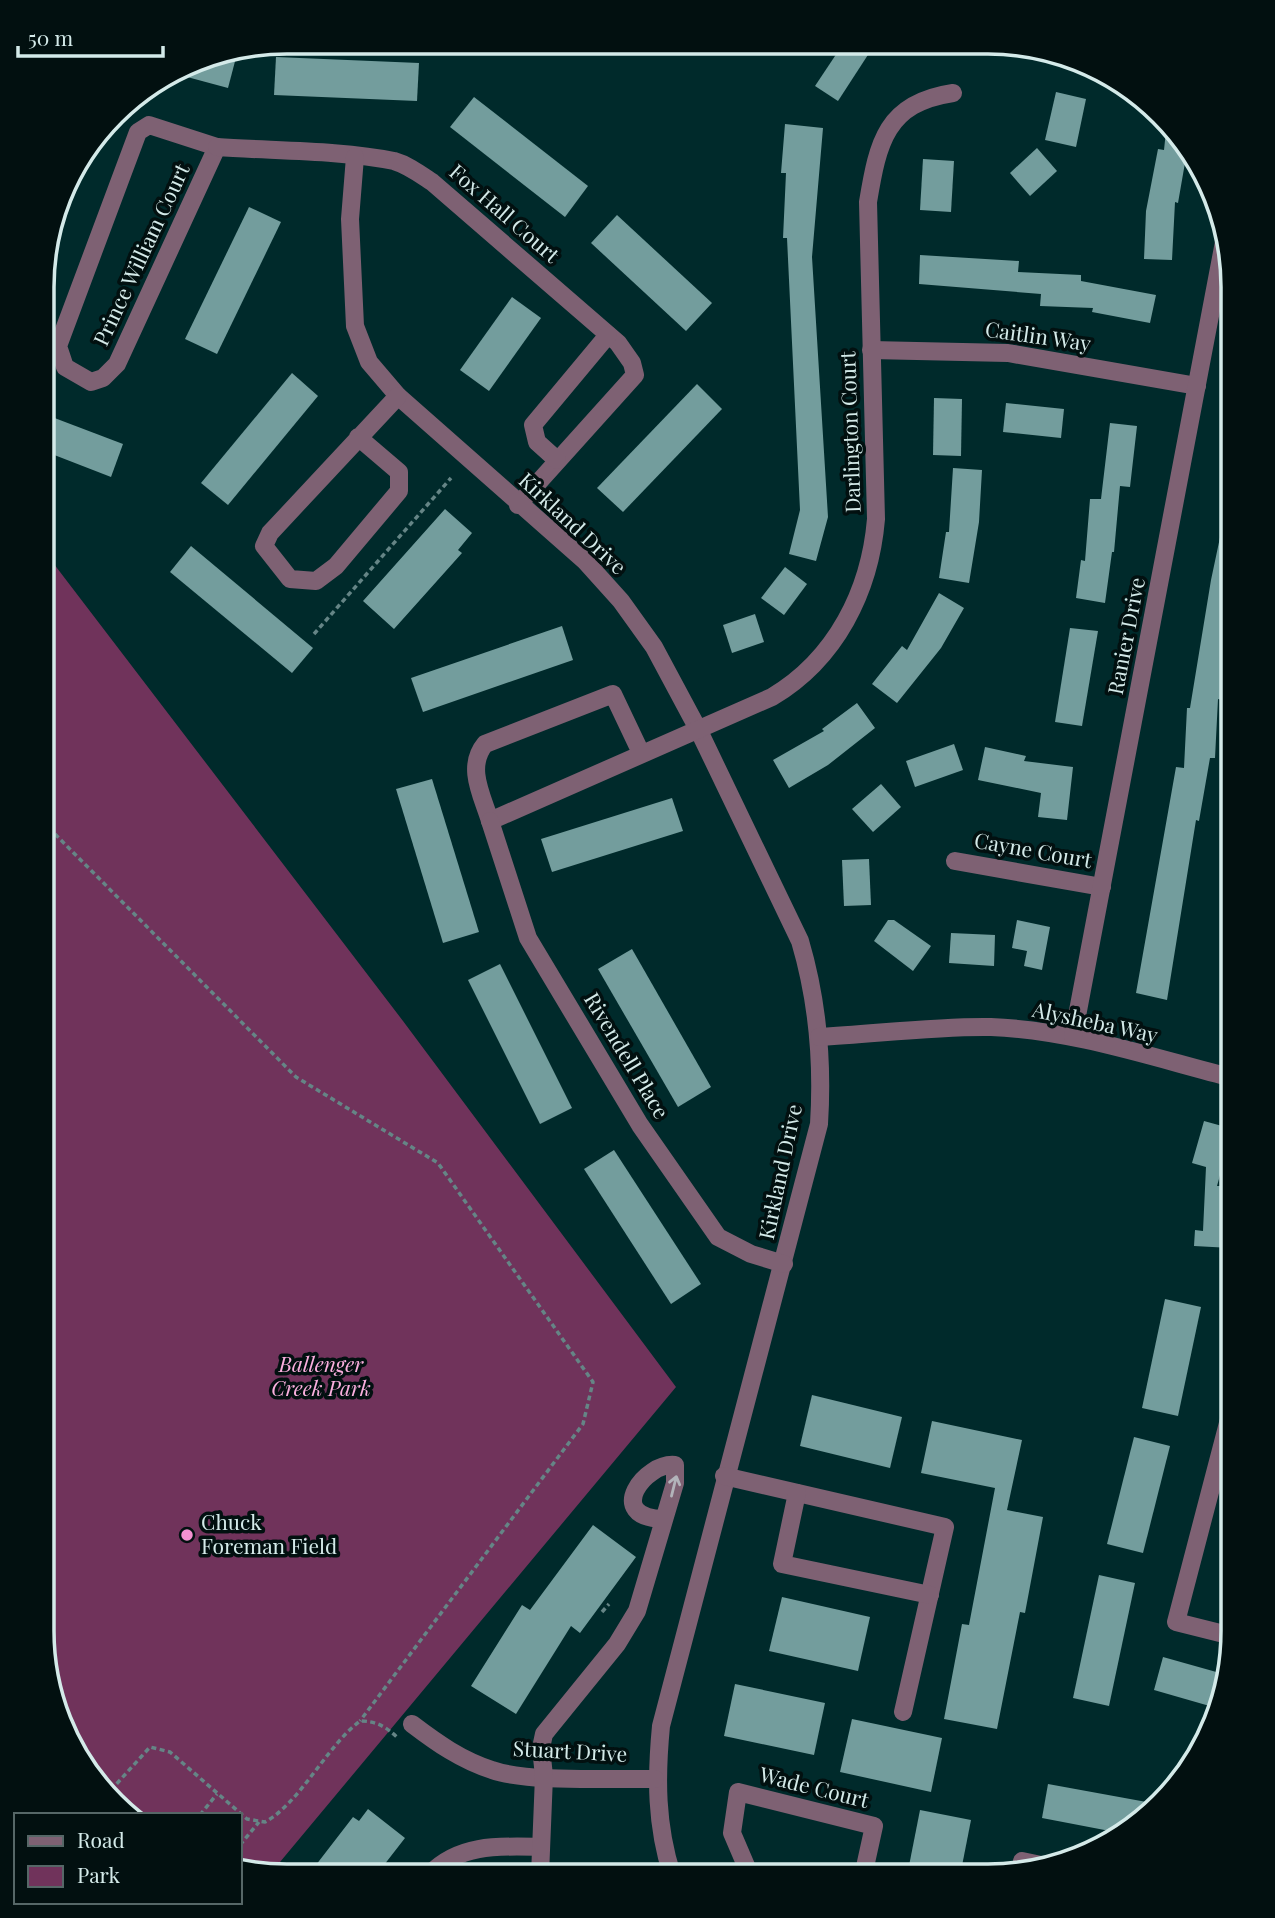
<svg xmlns="http://www.w3.org/2000/svg" width="1275" height="1918" font-family="'Playfair Display',serif">
  <style>
    .green { fill: #70335b }
    .building { fill: #739d9d }
    .lines { fill: none; stroke-linecap: round; stroke-linejoin: round }
    .path { stroke: #658586; stroke-width: 3.5; stroke-dasharray: 5 3.5; stroke-linecap: butt }
    .minor { stroke: #7e6173; stroke-width: 18 }
    .oneway { stroke: #b2b3ba }
    .poi-dot { fill: #f591d1; stroke: #021010; stroke-width: 2.5 }
    .labels { text-anchor: middle; stroke-width: 7; stroke-linejoin: round; paint-order: stroke }
    .street-label { font-size: 21px; fill: #d4eae9; stroke: #021010 }
    .park-label { font-size: 21px; font-style: italic; fill: #faafde; stroke: #021010 }
    .poi-label { font-size: 21px; fill: #d4eae9; stroke: #021010; text-anchor: start }
    .rim { fill: none; stroke: #d4eae9; stroke-width: 3.5 }
  </style>
  <rect width="100%" height="100%" fill="#002a2b"/>
  <path class="green" d="M44,551L403,1021L676,1387L270,1874H256L240,1867V1815H130L61,1725L42,1630Z"/>
  <g class="building">
    <path d="M843,44H875L838,101L815,86Z"/>
    <path d="M238,50L228,88L176,74L208,55Z"/>
    <path d="M276,57L419,63L417,101L274,95Z"/>
    <path d="M1056,92L1086,99L1076,147L1045,140Z"/>
    <path d="M474,97L588,186L565,217L450,127Z"/>
    <path d="M785,124L823,128L812,257L828,517L816,561L789,554L800,510L787,238H783L786,173H781Z"/>
    <path d="M1166,131L1186,157L1178,203L1175,202L1172,260L1144,259L1146,211L1158,149L1164,150Z"/>
    <path d="M1037,148L1057,171L1030,196L1010,173Z"/>
    <path d="M923,159L954,161L951,212L920,210Z"/>
    <path d="M249,207L281,222L217,354L185,339Z"/>
    <path d="M617,215L712,303L686,331L591,243Z"/>
    <path d="M920,255L1019,261L1018,272L1081,275V281L1156,295L1150,323L1092,312L1093,308L1040,306L1041,294L919,284Z"/>
    <path d="M512,297L541,318L489,391L460,370Z"/>
    <path d="M292,373L318,396L228,505L201,483Z"/>
    <path d="M697,384L722,409L623,512L597,488Z"/>
    <path d="M934,398L962,399L961,456L933,455Z"/>
    <path d="M1006,403L1064,409L1061,438L1003,432Z"/>
    <path d="M44,414L123,444L111,477L44,451Z"/>
    <path d="M1110,423L1137,426L1130,487L1120,486L1114,552H1112L1105,603L1076,598L1081,560L1085,561L1090,499H1101Z"/>
    <path d="M953,468L982,470L979,522L969,583L939,578L946,532H949Z"/>
    <path d="M445,509L472,533L458,550L462,553L394,629L363,601Z"/>
    <path d="M1226,509H1233V639L1222,700L1218,699L1215,758H1210L1199,821L1196,820L1167,1000L1136,993L1176,767L1184,768L1187,708H1190L1211,580Z"/>
    <path d="M191,546L313,648L292,673L170,572Z"/>
    <path d="M785,567L807,584L784,615L761,598Z"/>
    <path d="M939,593L964,608L941,648L897,703L872,684L902,646L907,650Z"/>
    <path d="M755,614L764,642L732,653L723,625Z"/>
    <path d="M562,626L573,660L423,712L411,678Z"/>
    <path d="M1070,628L1098,631L1082,726L1055,722Z"/>
    <path d="M857,703L875,728L828,765L789,788L773,760L824,731L822,729Z"/>
    <path d="M954,744L963,770L915,787L906,761Z"/>
    <path d="M985,747L1026,756L1024,761L1073,767L1067,820L1038,817L1041,793L978,780Z"/>
    <path d="M432,779L479,932L443,943L396,789Z"/>
    <path d="M881,784L901,807L873,832L852,809Z"/>
    <path d="M672,798L683,831L552,872L541,839Z"/>
    <path d="M869,859L871,905L844,906L842,860Z"/>
    <path d="M888,920H894L931,946L913,971L874,941Z"/>
    <path d="M1017,920L1050,927L1042,970L1024,966L1027,951L1012,948Z"/>
    <path d="M951,933L995,935L994,966L949,963Z"/>
    <path d="M632,949L711,1087L678,1107L598,969Z"/>
    <path d="M500,964L572,1108L540,1124L468,980Z"/>
    <path d="M1204,1121L1233,1129L1217,1186H1233L1231,1248L1194,1246L1195,1230L1203,1231L1206,1167L1192,1163Z"/>
    <path d="M614,1150L701,1284L671,1304L584,1169Z"/>
    <path d="M1165,1299L1201,1307L1178,1416L1142,1408Z"/>
    <path d="M812,1395L902,1417L890,1468L800,1446Z"/>
    <path d="M932,1421L1022,1440L1007,1510L1043,1517L1025,1613L1020,1612L997,1729L944,1719L962,1624L969,1625L995,1488L921,1473Z"/>
    <path d="M1134,1437L1170,1446L1143,1553L1107,1544Z"/>
    <path d="M593,1525L636,1557L580,1633L571,1626L516,1714L471,1686L522,1605L530,1610Z"/>
    <path d="M1099,1575L1135,1583L1109,1706L1073,1698Z"/>
    <path d="M782,1597L870,1617L858,1671L769,1651Z"/>
    <path d="M1163,1657L1227,1675L1220,1709L1154,1690Z"/>
    <path d="M735,1684L825,1703L814,1755L724,1736Z"/>
    <path d="M852,1719L942,1738L931,1792L840,1772Z"/>
    <path d="M1048,1784L1152,1803L1115,1832L1042,1818Z"/>
    <path d="M368,1809L405,1838L377,1874H309L353,1817L359,1821Z"/>
    <path d="M920,1810L971,1820L960,1876H907Z"/>
  </g>
  <g class="lines">
    <g class="path">
      <path d="M314,634L451,478"/>
      <path d="M43,822L296,1077L438,1163L593,1382L583,1424L360,1721"/>
      <path d="M602,1612L609,1604"/>
      <path d="M111,1790L150,1747L170,1752L247,1819L265,1822C300,1803 326,1747 360,1721C377,1721 386,1727 398,1738"/>
      <path d="M200,1815L217,1794"/>
      <path d="M240,1845L259,1822"/>
    </g>
    <g class="minor">
      <path d="M149,125L217,147L117,364L103,378L91,382L65,367L58,346L138,132Z"/>
      <path d="M217,147C272,151 341,150 394,161C408,165 420,174 432,182L618,343L632,363L635,375L518,505"/>
      <path d="M355,157L350,219L355,326L369,362L398,396L585,561L621,601L654,647L699,731L800,941C818,1002 823,1061 819,1124L661,1726C656,1778 656,1825 672,1875"/>
      <path d="M871,350L1008,353L1197,386"/>
      <path d="M358,437L399,472V491L336,566L316,581L290,579L264,546L270,533L398,396"/>
      <path d="M557,460L537,442L533,425L608,335"/>
      <path d="M641,753L613,694L485,744C466,767 482,795 490,821L772,697C836,659 870,591 876,519L868,202C878,142 886,103 953,93"/>
      <path d="M490,821L528,938L640,1125L718,1237L751,1254L784,1264"/>
      <path d="M955,861L1102,887"/>
      <path d="M819,1037C876,1034 935,1026 991,1027C1073,1030 1154,1058 1233,1078"/>
      <path d="M1073,1037L1224,242"/>
      <path d="M724,1476L945,1527L903,1712"/>
      <path d="M797,1493L782,1564L930,1595"/>
      <path d="M1232,1636L1176,1622L1233,1404"/>
      <path d="M412,1724C437,1743 461,1760 492,1770C529,1783 613,1778 655,1779"/>
      <path d="M1022,1861L1041,1865"/>
      <path d="M430,1874C460,1843 501,1846 541,1847"/>
      <path d="M540,1875L544,1776L541,1748L544,1734L617,1644L637,1611L675,1483V1465C645,1462 604,1517 663,1519"/>
      <path d="M750,1875L732,1833L738,1792L874,1826L863,1876"/>
    </g>
  </g>
  <defs><path id="oneway-shaft" d="M-6 0H5M1.5-3L5.5 0L1.5 3" fill="none" stroke-width="1.6" stroke-linecap="round" stroke-linejoin="round" transform="scale(1.75)"/></defs>
  <use class="oneway" href="#oneway-shaft" transform="translate(674 1486) rotate(-76)"/>
  <circle class="poi-dot" cx="187" cy="1535" r="7"/>
  <g class="labels">
    <g class="street-label">
      <text transform="translate(504 214) rotate(41)" y="7">Fox Hall Court</text>
      <text transform="translate(142 255) rotate(-65)" y="7">Prince William Court</text>
      <text transform="translate(1038 337) rotate(8)" y="7">Caitlin Way</text>
      <text transform="translate(851 432) rotate(-92)" y="7">Darlington Court</text>
      <text transform="translate(572 524) rotate(43)" y="7">Kirkland Drive</text>
      <text transform="translate(1127 636) rotate(-79)" y="7">Ranier Drive</text>
      <text transform="translate(1033 851) rotate(10)" y="7">Cayne Court</text>
      <text transform="translate(1095 1023) rotate(12)" y="7">Alysheba Way</text>
      <text transform="translate(626 1056) rotate(59)" y="7">Rivendell Place</text>
      <text transform="translate(781 1172) rotate(-78)" y="7">Kirkland Drive</text>
      <text transform="translate(570 1752) rotate(3)" y="7">Stuart Drive</text>
      <text transform="translate(814 1788) rotate(14)" y="7">Wade Court</text>
    </g>
    <g class="park-label">
      <text x="321" y="1372">Ballenger<tspan x="321" dy="24">Creek Park</tspan></text>
    </g>
    <g class="poi-label">
      <text x="201" y="1530">Chuck<tspan x="201" dy="24">Foreman Field</tspan></text>
    </g>
  </g>
  <path d="M0 0H1275V1918H0ZM287 54H988A233 233 0 0 1 1221 287V1631A233 233 0 0 1 988 1864H287A233 233 0 0 1 54 1631V287A233 233 0 0 1 287 54Z" fill="#021010" fill-rule="evenodd"/>
  <path class="rim" d="M287 54H988A233 233 0 0 1 1221 287V1631A233 233 0 0 1 988 1864H287A233 233 0 0 1 54 1631V287A233 233 0 0 1 287 54Z"/>
  <rect x="14" y="1813" width="228" height="91" fill="#021010" stroke="#566767" stroke-width="2"/>
  <rect x="28" y="1836" width="35" height="10" fill="#7e6173" stroke="#566767" stroke-width="2"/>
  <text x="77" y="1848" font-size="21" fill="#d4eae9">Road</text>
  <rect x="28" y="1866" width="35" height="21" fill="#70335b" stroke="#566767" stroke-width="2"/>
  <text x="77" y="1883" font-size="21" fill="#d4eae9">Park</text>
  <path d="M18 46v10h145v-10" fill="none" stroke="#d4eae9" stroke-width="3.5"/>
  <text x="28" y="46" font-size="21" fill="#d4eae9" stroke="#021010" stroke-width="5" paint-order="stroke">50 m</text>
</svg>
